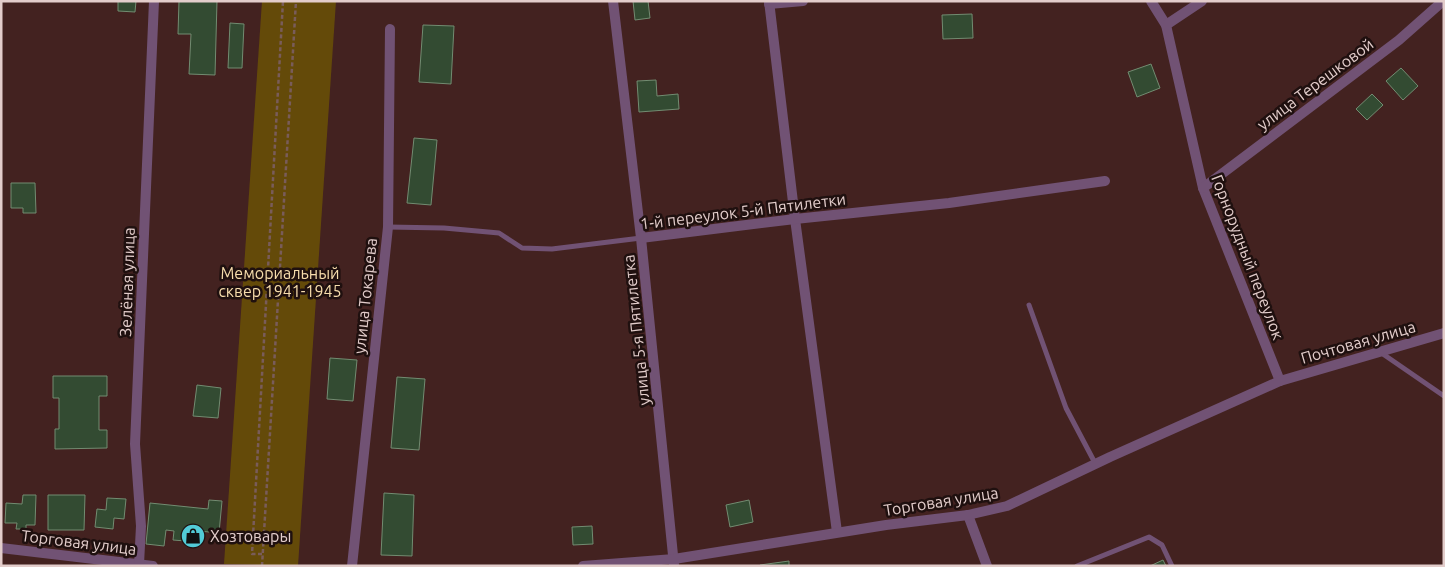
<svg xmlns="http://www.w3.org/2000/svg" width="1445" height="567" font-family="Ubuntu,sans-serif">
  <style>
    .green { fill: #644a09 }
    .building { fill: #334b32; stroke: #728c71 }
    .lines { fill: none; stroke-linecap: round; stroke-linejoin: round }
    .path { stroke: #795c5a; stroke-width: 2.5; stroke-dasharray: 4 2.5; stroke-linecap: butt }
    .service { stroke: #715274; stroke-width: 5 }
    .minor { stroke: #715274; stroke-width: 10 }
    .labels { text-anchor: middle; stroke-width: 5; stroke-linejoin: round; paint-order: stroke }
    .street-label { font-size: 16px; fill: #e3cdcb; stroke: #1f100f }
    .park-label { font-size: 16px; fill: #f7ddac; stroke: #1f100f }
    .poi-label { font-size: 16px; fill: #e3cdcb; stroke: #1f100f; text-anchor: start }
  </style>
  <rect width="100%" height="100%" fill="#432220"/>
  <path class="green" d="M262,1H336L298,566L224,564Z"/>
  <g class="building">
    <path d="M118,1H136L135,12L118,11Z"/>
    <path d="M179,1H217L215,75L189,74L191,34H178Z"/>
    <path d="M633,1H648L650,18L635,20Z"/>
    <path d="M972,14L973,38L943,39L942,15Z"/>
    <path d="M230,23L244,24L242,68H228Z"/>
    <path d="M423,25L454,26L451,84L419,82Z"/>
    <path d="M1151,64L1160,88L1137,97L1128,72Z"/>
    <path d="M1401,68L1418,86L1403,100L1386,81Z"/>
    <path d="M656,80L657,96L678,94L679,109L639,112L637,81Z"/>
    <path d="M1372,94L1383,105L1367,120L1356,109Z"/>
    <path d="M414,138L437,140L431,205L407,203Z"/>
    <path d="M11,183H35L36,213H23V208H11Z"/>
    <path d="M330,358L357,360L353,401L327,399Z"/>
    <path d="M53,376H107V396H99V430H107V448L55,449V429H59V398H53Z"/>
    <path d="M397,377L425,379L419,450L391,448Z"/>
    <path d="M197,385L221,388L218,418L193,416Z"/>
    <path d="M384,493L414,495L412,556L381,555Z"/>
    <path d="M23,495H36L35,525H26V529H16L17,523H5L6,503L22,504Z"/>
    <path d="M48,495H85L84,530H48Z"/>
    <path d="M107,498L126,499L124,519L114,518L113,529L95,527L97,509L106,510Z"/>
    <path d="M209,500L222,501L219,533L199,531L198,542L173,540L174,531L166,530L164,546L146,544L150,503L208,509Z"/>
    <path d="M749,500L753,522L730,527L726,505Z"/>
    <path d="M592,526L593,544L573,545L572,527Z"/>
    <path d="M1163,560L1166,566H1150Z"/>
    <path d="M789,561V566H760V565Z"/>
  </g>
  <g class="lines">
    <g class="path">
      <path d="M262,554H252L283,1"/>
      <path d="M262,566L296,1"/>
    </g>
    <g class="service">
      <path d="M388,227L444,228L499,233L522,248L552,249L641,238"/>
      <path d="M1029,305L1066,408L1095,463"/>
      <path d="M1380,352L1444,396"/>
      <path d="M1077,566L1149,537L1162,545L1172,566"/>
    </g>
    <g class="minor">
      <path d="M613,1L641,238L674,565"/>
      <path d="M769,1L795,219L837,532"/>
      <path d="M1151,1L1166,25L1203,188L1280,381"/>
      <path d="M769,4L803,1"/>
      <path d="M1166,25L1202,1"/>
      <path d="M1203,188L1399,40L1443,1"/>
      <path d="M641,238L795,219L949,203L1105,181"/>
      <path d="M968,515L987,566"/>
      <path d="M1,548L153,566"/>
      <path d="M139,564L141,526L135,444L154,1"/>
      <path d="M352,566L388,227L390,29"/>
      <path d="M583,566L674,559L886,525L968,515L1007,506L1110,457L1280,381L1444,333"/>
    </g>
  </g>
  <defs>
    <g id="shop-disc" transform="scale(1.25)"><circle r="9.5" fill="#52cbd7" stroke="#1f100f"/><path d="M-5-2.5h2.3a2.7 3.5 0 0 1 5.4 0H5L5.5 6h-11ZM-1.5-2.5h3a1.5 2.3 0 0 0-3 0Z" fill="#111"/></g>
  </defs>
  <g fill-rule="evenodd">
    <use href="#shop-disc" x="193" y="536"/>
  </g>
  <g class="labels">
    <g class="street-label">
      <text transform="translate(1315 84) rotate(-37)" y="6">улица Терешковой</text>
      <text transform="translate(743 211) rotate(-7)" y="6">1-й переулок 5-й Пятилетки</text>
      <text transform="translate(1248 257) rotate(69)" y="6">Горнорудный переулок</text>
      <text transform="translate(127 282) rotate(-88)" y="6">Зелёная улица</text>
      <text transform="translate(365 296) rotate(-84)" y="6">улица Токарева</text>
      <text transform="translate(636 330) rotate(-96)" y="6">улица 5-я Пятилетка</text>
      <text transform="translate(1358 342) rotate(-16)" y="6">Почтовая улица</text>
      <text transform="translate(941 501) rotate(-9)" y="6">Торговая улица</text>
      <text transform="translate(79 542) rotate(7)" y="6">Торговая улица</text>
    </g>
    <g class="park-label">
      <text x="280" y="279">Мемориальный<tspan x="280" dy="18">сквер 1941-1945</tspan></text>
    </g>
    <g class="poi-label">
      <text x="210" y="542">Хозтовары</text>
    </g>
  </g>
  <rect width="1445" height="567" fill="none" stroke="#e3cdcb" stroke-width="5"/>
</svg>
